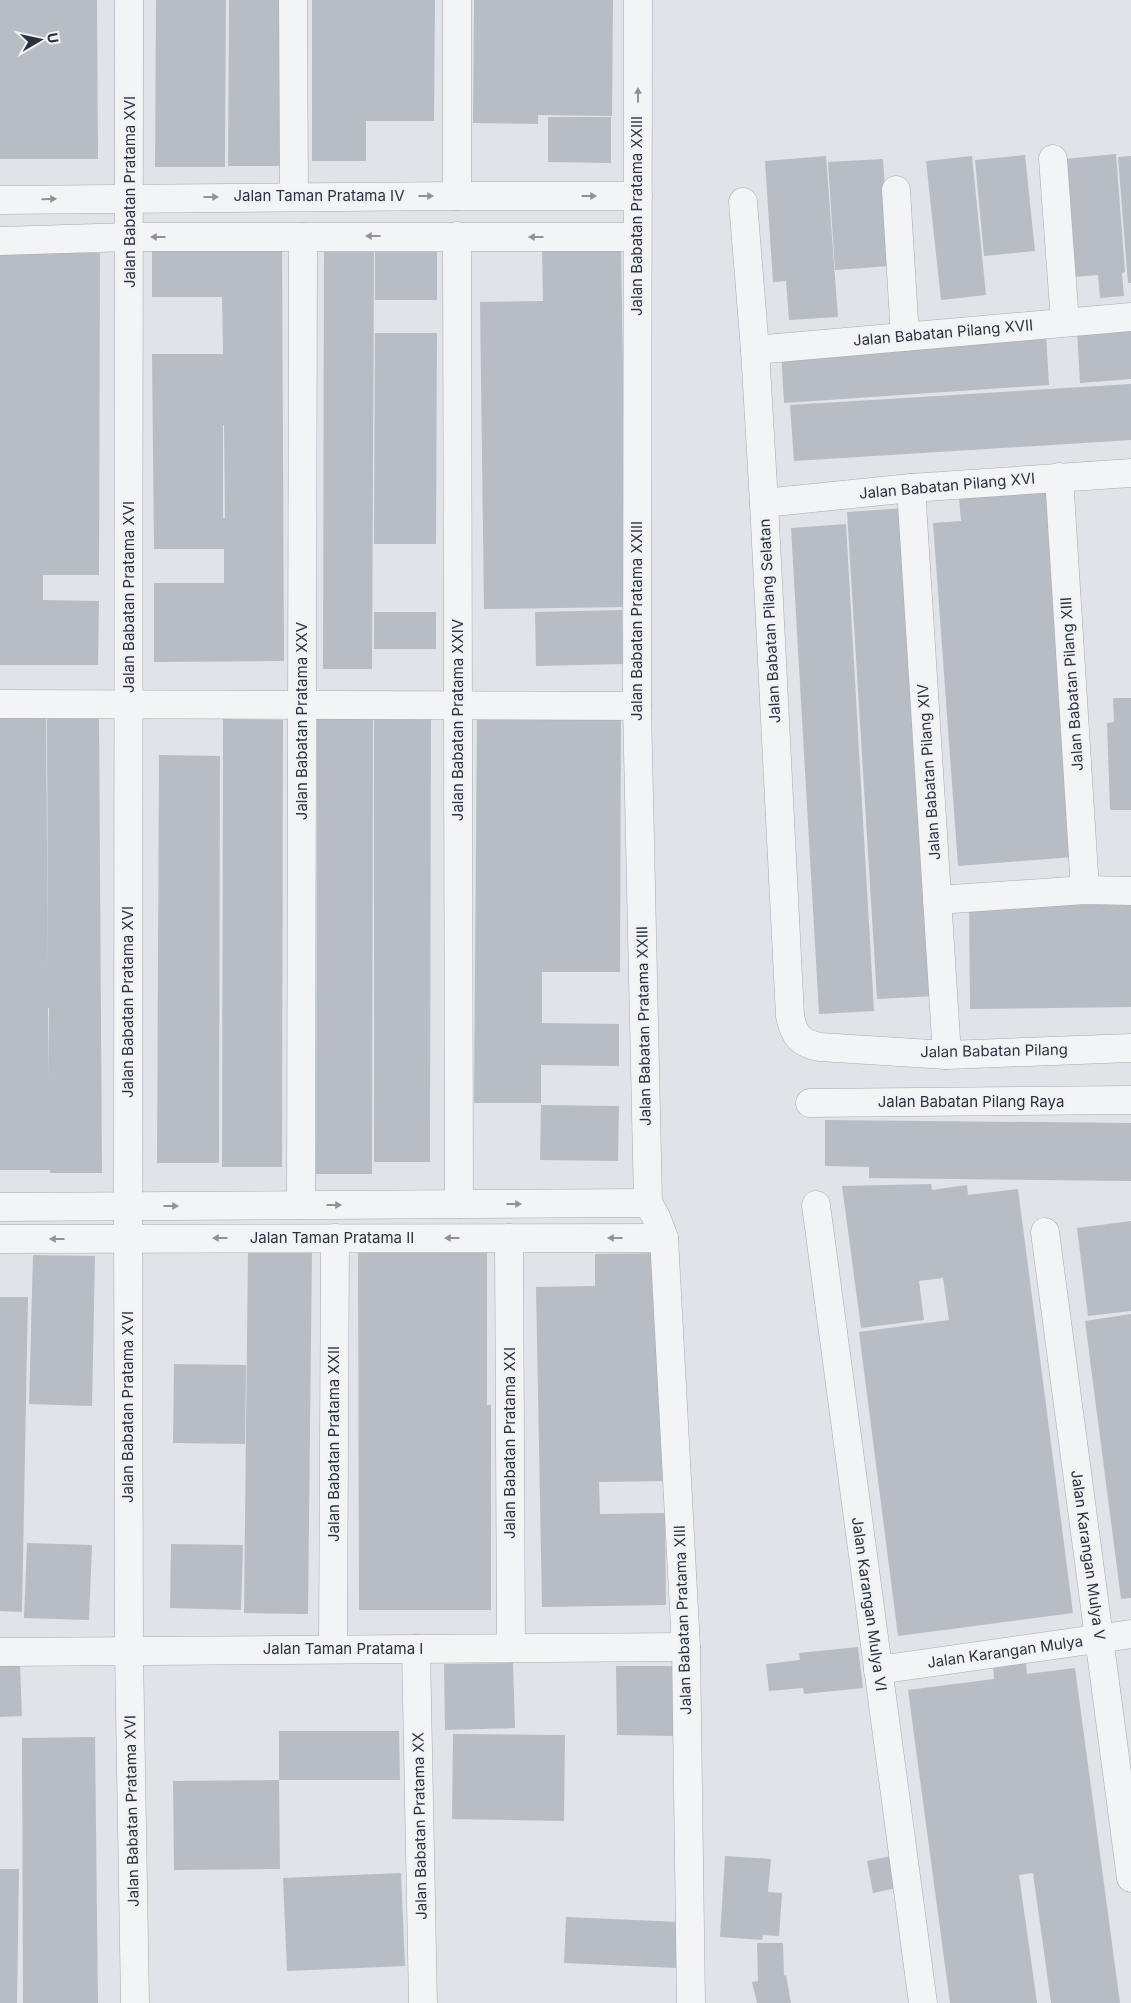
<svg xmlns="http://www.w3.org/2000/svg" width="1131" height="2003" font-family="Inter,sans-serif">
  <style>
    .building { fill: #b8bdc4; fill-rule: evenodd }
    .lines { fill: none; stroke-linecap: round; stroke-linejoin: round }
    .minor-casing { stroke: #a6aab2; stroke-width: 29 }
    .minor { stroke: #f3f4f6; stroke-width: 28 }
    .oneway { fill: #8e939a }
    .labels { text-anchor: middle; stroke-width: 5; stroke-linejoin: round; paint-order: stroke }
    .street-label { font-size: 15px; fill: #2a323e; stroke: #f0f2f5 }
  </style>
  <rect width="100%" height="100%" fill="#e0e3e8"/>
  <g class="building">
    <path d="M0,0H97L98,159H0Z"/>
    <path d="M156,0H226L225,167H155Z"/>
    <path d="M229,0H280V166H228Z"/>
    <path d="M312,0H435L434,121H366V161H312Z"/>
    <path d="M474,0H613L612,116L538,115V124L473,123Z"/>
    <path d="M548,117H611V163L548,162Z"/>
    <path d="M1116,154L1125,272L1122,273L1124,296L1100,298L1098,275L1073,277L1064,159Z"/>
    <path d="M1025,155L1035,251L984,256L975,160Z"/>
    <path d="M826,156L838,317L789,320L786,281L773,282L765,161Z"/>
    <path d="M972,156L986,295L941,300L926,161Z"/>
    <path d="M1131,156V283H1128L1118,157Z"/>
    <path d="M883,159L890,266L835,270L828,162Z"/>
    <path d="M152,241H282L284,661L154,662V583H224V549H154L152,354H223L222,297H152ZM223,425H224L225,518H223Z"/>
    <path d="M621,248L627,607L484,609L480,302L543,301L542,249Z"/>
    <path d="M324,252H374L372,669H323Z"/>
    <rect x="375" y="252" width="62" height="48"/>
    <path d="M0,253H100L99,575H43V600L99,601L98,665H0Z"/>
    <path d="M1131,327V379L1080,383L1077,330Z"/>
    <path d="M375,333H437L436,544H374Z"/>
    <path d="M1046,333L1049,385L784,403L781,350Z"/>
    <path d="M1131,384V440L794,461L790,405Z"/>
    <path d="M1049,490L1074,857L958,866L933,523L961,521L959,497Z"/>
    <path d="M906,508L936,996L877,999L847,512Z"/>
    <path d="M846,524L874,1011L819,1014L791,528Z"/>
    <path d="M622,610L623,664L536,666L535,612Z"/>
    <rect x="374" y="612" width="62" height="37"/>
    <path d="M1113,698H1131V810H1110L1107,723L1114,722Z"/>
    <path d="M374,711L431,712L430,1162H374Z"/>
    <path d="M477,711L621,712L620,972H542V1023L619,1024V1066L541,1065V1103H474Z"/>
    <path d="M46,713L48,973L47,718H99L102,1173H50V1170H0V714ZM48,1008H49V1078Z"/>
    <path d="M317,714H373L372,1174H316Z"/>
    <path d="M223,719L283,720L282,1167H222Z"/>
    <path d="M159,755L220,756L219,1163H157Z"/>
    <path d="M1131,901V1007L970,1009L969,903Z"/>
    <path d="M541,1105L619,1106L618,1161L540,1160Z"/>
    <path d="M825,1120L1131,1123V1181L869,1178V1167L825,1166Z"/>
    <path d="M931,1184L932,1190L967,1185L968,1195L1018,1189L1073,1613L898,1636L859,1332L949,1320L943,1278L919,1281L924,1320L861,1328L842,1186Z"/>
    <path d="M1131,1221V1311L1088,1316L1077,1228Z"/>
    <path d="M487,1245V1405H491V1610H359L358,1250Z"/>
    <path d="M248,1248L312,1249L308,1614L244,1613Z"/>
    <path d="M662,1253L666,1481L599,1482L600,1514L665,1513L666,1605L542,1607L536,1287L595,1286V1254Z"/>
    <path d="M33,1255L95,1256L92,1406L29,1404Z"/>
    <path d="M0,1297H28L22,1612L0,1611Z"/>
    <path d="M1131,1314V1598L1121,1599L1085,1321Z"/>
    <path d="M174,1364L246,1365L245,1444L173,1443Z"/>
    <path d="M27,1543L92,1545L89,1620L24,1618Z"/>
    <path d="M171,1544L243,1545L241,1610L170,1608Z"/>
    <path d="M858,1647L863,1688L804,1694L803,1688L769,1691L766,1664L800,1660L799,1653Z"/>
    <path d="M1026,1661L1027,1674L1075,1668L1120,2003H1051L1033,1873L1019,1875L1037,2003H950L908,1690L994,1679L993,1665Z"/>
    <path d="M513,1663L515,1728L445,1730L444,1664Z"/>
    <path d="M0,1665H20L22,1716L0,1717Z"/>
    <path d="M616,1666H675V1736L617,1735Z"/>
    <path d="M279,1731H399L400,1780H279Z"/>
    <path d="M453,1734L565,1735L564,1821L452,1819Z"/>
    <path d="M95,1737L98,2003H23L22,1738Z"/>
    <path d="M279,1780L280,1869L174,1870L173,1781Z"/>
    <path d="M725,1856L771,1859L768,1892L782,1893L779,1936L763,1935L762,1940L720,1937Z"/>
    <path d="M891,1856L897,1888L873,1893L867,1861Z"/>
    <path d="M0,1869H19L17,2003H0Z"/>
    <path d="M401,1873L405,1966L287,1971L283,1878Z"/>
    <path d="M566,1917L680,1922L677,1968L564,1963Z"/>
    <path d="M757,1943H783L784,1976L786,1975L791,2003H757L752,1982L758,1981Z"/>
  </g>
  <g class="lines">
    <g class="minor-casing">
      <g id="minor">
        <path d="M129,0L128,1206L129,1651L135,2003"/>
        <path d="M293,0L294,196"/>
        <path d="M457,0V196"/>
        <path d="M638,0L637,706L648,1203L656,1217L664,1238L686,1647L691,2003"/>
        <path d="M1053,159L1065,322"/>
        <path d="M896,190L905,337"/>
        <path d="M0,200L457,196H638"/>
        <path d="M743,202L755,350L764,503L790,1016C794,1036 800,1043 820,1047L947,1055L1131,1048"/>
        <path d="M457,236L459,1204"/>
        <path d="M0,241L130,237H637"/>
        <path d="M755,350L1131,317"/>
        <path d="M1059,477L1085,890"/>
        <path d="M911,488L947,1055"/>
        <path d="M764,503L911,488L1131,473"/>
        <path d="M0,704L637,706"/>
        <path d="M937,900L1085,890L1131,891"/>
        <path d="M810,1103L1131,1100"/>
        <path d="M301,1205L303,237"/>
        <path d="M816,1205L923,2003"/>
        <path d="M0,1207L648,1203"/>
        <path d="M1045,1232L1131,1878"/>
        <path d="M509,1238L511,1648"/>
        <path d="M0,1239L664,1238"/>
        <path d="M333,1649L335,1238"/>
        <path d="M416,1649L423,2003"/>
        <path d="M0,1652L686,1647"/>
        <path d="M878,1670L1131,1634"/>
      </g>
    </g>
    <use href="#minor" class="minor"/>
  </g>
  <defs><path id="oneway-solid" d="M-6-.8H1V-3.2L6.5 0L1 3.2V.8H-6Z" transform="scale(1.25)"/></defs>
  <g class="oneway">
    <use href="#oneway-solid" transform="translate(638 95) rotate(-90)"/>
    <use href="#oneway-solid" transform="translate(426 196)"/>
    <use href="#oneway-solid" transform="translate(589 196)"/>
    <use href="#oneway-solid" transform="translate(211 197)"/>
    <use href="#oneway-solid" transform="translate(49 199) rotate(-1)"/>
    <use href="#oneway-solid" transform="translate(373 236) rotate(180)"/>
    <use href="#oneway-solid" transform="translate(158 237) rotate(180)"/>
    <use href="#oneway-solid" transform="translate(536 237) rotate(-180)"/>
    <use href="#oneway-solid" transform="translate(514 1204)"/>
    <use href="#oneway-solid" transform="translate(334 1205)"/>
    <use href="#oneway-solid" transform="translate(171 1206)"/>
    <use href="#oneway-solid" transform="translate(220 1238) rotate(180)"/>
    <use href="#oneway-solid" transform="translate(452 1238) rotate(180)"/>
    <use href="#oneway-solid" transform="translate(615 1238) rotate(-180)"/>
    <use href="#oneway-solid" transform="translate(57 1239) rotate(180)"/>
  </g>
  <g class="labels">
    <g class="street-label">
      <text transform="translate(130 192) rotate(-90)" y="5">Jalan Babatan Pratama XVI</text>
      <text x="319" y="201">Jalan Taman Pratama IV</text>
      <text transform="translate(637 216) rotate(-90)" y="5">Jalan Babatan Pratama XXIII</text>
      <text transform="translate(943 333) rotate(-5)" y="5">Jalan Babatan Pilang XVII</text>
      <text transform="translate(947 486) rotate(-5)" y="5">Jalan Babatan Pilang XVI</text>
      <text transform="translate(129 597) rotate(-90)" y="5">Jalan Babatan Pratama XVI</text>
      <text transform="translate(637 621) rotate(-90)" y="5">Jalan Babatan Pratama XXIII</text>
      <text transform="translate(770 621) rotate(-93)" y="5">Jalan Babatan Pilang Selatan</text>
      <text transform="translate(1072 684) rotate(-94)" y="5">Jalan Babatan Pilang XIII</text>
      <text transform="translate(458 720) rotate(-90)" y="5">Jalan Babatan Pratama XXIV</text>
      <text transform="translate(302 721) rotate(-90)" y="5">Jalan Babatan Pratama XXV</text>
      <text transform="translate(929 772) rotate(-94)" y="5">Jalan Babatan Pilang XIV</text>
      <text transform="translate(128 1002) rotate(-90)" y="5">Jalan Babatan Pratama XVI</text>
      <text transform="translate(644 1026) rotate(-91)" y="5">Jalan Babatan Pratama XXIII</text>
      <text transform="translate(994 1051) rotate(-1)" y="5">Jalan Babatan Pilang</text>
      <text x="971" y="1107">Jalan Babatan Pilang Raya</text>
      <text x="332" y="1243">Jalan Taman Pratama II</text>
      <text transform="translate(128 1407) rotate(-90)" y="5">Jalan Babatan Pratama XVI</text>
      <text transform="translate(510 1443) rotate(-90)" y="5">Jalan Babatan Pratama XXI</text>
      <text transform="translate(334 1444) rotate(-90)" y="5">Jalan Babatan Pratama XXII</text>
      <text transform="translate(1088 1555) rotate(82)" y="5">Jalan Karangan Mulya V</text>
      <text transform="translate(869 1604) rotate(82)" y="5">Jalan Karangan Mulya VI</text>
      <text transform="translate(683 1620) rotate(-92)" y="5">Jalan Babatan Pratama XIII</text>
      <text x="343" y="1654">Jalan Taman Pratama I</text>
      <text transform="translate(1005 1652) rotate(-8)" y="5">Jalan Karangan Mulya</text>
      <text transform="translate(132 1811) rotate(-91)" y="5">Jalan Babatan Pratama XVI</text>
      <text transform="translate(420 1826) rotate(-91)" y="5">Jalan Babatan Pratama XX</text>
    </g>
  </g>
  <g transform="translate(40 40) rotate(81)" stroke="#f0f2f5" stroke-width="4" paint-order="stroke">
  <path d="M0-4L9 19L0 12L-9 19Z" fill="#2a323e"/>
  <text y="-8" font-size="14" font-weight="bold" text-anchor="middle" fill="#2a323e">U</text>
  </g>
</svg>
